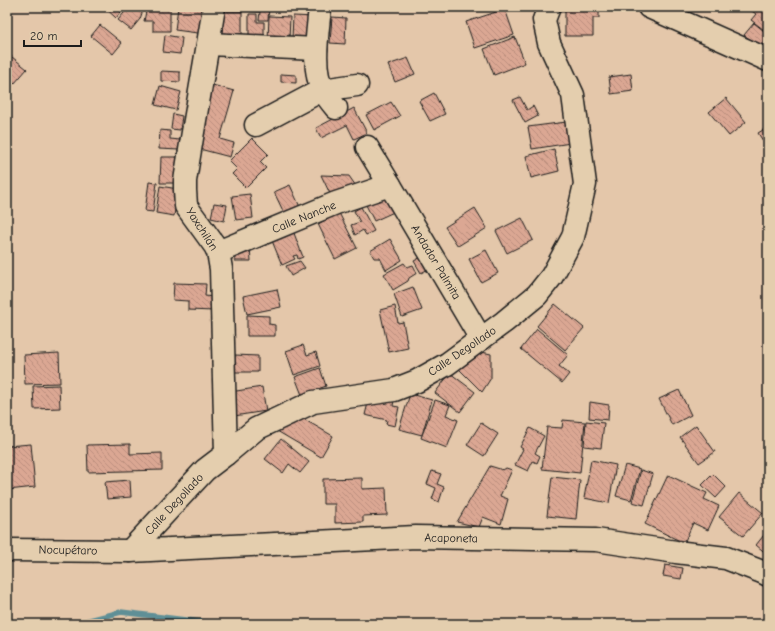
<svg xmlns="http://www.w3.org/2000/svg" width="775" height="631" font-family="'Comic Neue',sans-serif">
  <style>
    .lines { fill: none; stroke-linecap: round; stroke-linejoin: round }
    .stream { stroke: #5f8f96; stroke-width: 5.5 }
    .building { fill: url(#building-back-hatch); stroke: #1c1c1c }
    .minor-casing { stroke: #1c1c1c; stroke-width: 25 }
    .minor { stroke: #e4ceae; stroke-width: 22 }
    .labels { text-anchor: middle; stroke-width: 3; stroke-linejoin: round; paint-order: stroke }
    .street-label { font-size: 12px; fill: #1c1c1c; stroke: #e4ceae }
  </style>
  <defs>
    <pattern id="building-back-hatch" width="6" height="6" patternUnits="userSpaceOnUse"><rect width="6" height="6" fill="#dba793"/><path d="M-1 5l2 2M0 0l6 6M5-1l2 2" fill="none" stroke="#bb8f7e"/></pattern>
  </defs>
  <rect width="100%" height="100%" fill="#e4c7aa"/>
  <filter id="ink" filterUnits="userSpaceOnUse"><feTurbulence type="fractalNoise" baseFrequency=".025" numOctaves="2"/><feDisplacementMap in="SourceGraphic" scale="8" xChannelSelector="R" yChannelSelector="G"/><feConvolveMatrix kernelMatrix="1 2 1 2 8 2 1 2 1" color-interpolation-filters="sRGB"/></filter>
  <g filter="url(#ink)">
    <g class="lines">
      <path class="stream" d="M74,624L121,612L218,624"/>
    </g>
    <g class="building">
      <path d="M104,7H125L116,18Z"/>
      <path d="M129,7H144L140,19L131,30L118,20Z"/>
      <path d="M147,7H167L170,9V31H153V21H144Z"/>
      <path d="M178,7H187L209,10L205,34L175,30Z"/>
      <path d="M217,7H227V11H242V34H217Z"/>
      <path d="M250,7H269L268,20H259L260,12L250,11Z"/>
      <path d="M574,7H599V18H593V36H565V9H574Z"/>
      <path d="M749,7H767L768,8V33L751,20L756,14L748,8Z"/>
      <path d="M505,9L514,35L475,48L466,22Z"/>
      <path d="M249,14H257V22H264V39H249Z"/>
      <path d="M269,16L290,17L289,40H268Z"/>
      <path d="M293,16L315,17L314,39L292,38Z"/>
      <path d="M332,17L346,18L345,44L330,43Z"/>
      <path d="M754,23L768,34V53L744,35Z"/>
      <path d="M100,25L122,43L113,54L91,36Z"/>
      <path d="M165,35L182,38L180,54L163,52Z"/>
      <path d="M515,37L525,63L494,75L484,49Z"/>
      <path d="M7,53L27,69L14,84L7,78Z"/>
      <path d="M408,58L415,74L395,82L388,65Z"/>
      <path d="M161,71L180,72V82L161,81Z"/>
      <path d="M281,74L296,75V83L281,82Z"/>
      <path d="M631,74L633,91L611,94L609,77Z"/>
      <path d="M209,84L234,91L220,139L234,143L230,157L192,147Z"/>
      <path d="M160,86L181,92L176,110L155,105Z"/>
      <path d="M434,93L445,114L430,121L419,101Z"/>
      <path d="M520,97L527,110L533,106L538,116L525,123L513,100Z"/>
      <path d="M726,98L746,122L729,136L709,112Z"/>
      <path d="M391,102L400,116L374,130L366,115Z"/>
      <path d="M354,108L367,133L354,139L347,125L321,138L316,128Z"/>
      <path d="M173,114L182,116L180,130L171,129Z"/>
      <path d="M574,121L577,142L532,149L528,127Z"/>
      <path d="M768,127V149L758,133Z"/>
      <path d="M160,130L170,131V139L180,140L179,150L159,149Z"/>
      <path d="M252,138L268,154L260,162L266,168L246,188L232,174L237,169L229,161Z"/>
      <path d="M554,149L559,171L531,178L526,156Z"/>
      <path d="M161,157H182L181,183H160Z"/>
      <path d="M321,175L349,176L360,192L333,200Z"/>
      <path d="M149,182L157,183L153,212L145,211Z"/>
      <path d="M290,185L300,207L285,215L274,192Z"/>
      <path d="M160,186L178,189L174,216L156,213Z"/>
      <path d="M250,194L253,218L236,220L232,196Z"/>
      <path d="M388,194L396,211L374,221L366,205Z"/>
      <path d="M214,203L227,205L224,221L211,218Z"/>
      <path d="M361,207L374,231L366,235L363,230L355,235L351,225L360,222L354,211Z"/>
      <path d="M475,208L487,228L458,246L445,227Z"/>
      <path d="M339,213L357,248L335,259L318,224Z"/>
      <path d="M522,218L533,240L507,253L496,231Z"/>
      <path d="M292,228L303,257L298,259L297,255L293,256L295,259L282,265L270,236Z"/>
      <path d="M390,239L402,260L386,270L380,258H374L370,251Z"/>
      <path d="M250,246L251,261H235L234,247Z"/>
      <path d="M486,250L498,273L481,282L469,259Z"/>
      <path d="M427,254L434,266L421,273L414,261Z"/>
      <path d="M300,261L305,268L291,276L286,266Z"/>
      <path d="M404,263L407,267L413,265L417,273L409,278L408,281L393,290L384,274Z"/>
      <path d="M174,283L206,284L205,296L214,297V311L188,310V301L173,300Z"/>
      <path d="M413,287L422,310L402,317L394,294Z"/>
      <path d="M277,289L281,307L247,314L243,296Z"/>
      <path d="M555,304L584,328L565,350L537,326Z"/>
      <path d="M395,306L398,323L403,322L408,348L389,352L380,310Z"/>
      <path d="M247,315L269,316V324L275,325V336H247Z"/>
      <path d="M537,329L568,355L559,366L569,374L562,383L521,349Z"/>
      <path d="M303,345L307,355L316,352L320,366L294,375L286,351Z"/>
      <path d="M477,351L491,354V378L482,392L459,369Z"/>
      <path d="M59,353L60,383L25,384L24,355Z"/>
      <path d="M235,355L258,356V372H234Z"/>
      <path d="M320,368L326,386L302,395L295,377Z"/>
      <path d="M450,373L475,392L460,412L435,393Z"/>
      <path d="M59,385L60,408L34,409L33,386Z"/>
      <path d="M262,387L266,411L234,416L230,392Z"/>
      <path d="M679,390L691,415L672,425L659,399Z"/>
      <path d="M410,394L432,400L422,435L399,429Z"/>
      <path d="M370,395L394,400L393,406L399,407L395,426L386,424L387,420L365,415Z"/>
      <path d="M435,400L450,405L446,415L458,420L447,448L421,438Z"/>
      <path d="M590,402L609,405L608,420L589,418Z"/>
      <path d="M300,417L333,436L321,457L277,431Z"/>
      <path d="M563,420L585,422L580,473L542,469L547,427L562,428Z"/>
      <path d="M586,421L604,423L601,448L584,446Z"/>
      <path d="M481,423L498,434L484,456L467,445Z"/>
      <path d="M696,425L715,452L699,463L680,437Z"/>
      <path d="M530,428L544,436L535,453L540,456L537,463L533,461L528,471L515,465L523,449L520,447Z"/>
      <path d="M281,439L309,462L300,473L289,464L283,473L265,459Z"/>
      <path d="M31,444L35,487L8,490L7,446Z"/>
      <path d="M130,444V454L162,453V470L88,472L87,445Z"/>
      <path d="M591,460L616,465L609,503L584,498Z"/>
      <path d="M625,465L640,469L631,500L616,496Z"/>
      <path d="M490,466L503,470L506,468L512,470L500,496L508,499L501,524L483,517L479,527L457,522Z"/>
      <path d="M641,470L653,474L644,505L632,502Z"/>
      <path d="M432,471L441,474L437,484L444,487L439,502L432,499L436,488L427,484Z"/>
      <path d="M713,474L726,487L716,498L702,485Z"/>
      <path d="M668,475L707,493L704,499L719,506L708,530L693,523L684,543L645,524Z"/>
      <path d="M552,477L580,480L576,519L547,516Z"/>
      <path d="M362,478V489L386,488L387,515L363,516V522L335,523V504H323V479Z"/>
      <path d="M130,480L131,497L107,499L105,482Z"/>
      <path d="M739,493L763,513L743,536L719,517Z"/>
      <path d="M768,530V555L756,545Z"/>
      <path d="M665,565L683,568L681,579L663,576Z"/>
    </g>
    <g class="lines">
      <g class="minor-casing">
        <g id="minor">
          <path d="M214,7C205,65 194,123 185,181V190L186,206L215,246L218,252L221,269L226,454"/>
          <path d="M320,7C318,30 311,70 323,90C326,96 331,102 336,108"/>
          <path d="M649,7L768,60"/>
          <path d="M209,44L316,49"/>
          <path d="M256,125L322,90L357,85"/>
          <path d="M367,147L390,185L481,339"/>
          <path d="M218,252L336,203L390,185"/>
          <path d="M7,550L130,551L416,537L596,540L676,552L726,558L762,572L768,575"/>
          <path d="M130,551L205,470L226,454L256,429L313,402L394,390L417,381L447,364L504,322L537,295L552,276L573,237L585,184L573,95L549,43L544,20L549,7"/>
        </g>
      </g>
      <use href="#minor" class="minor"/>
    </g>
  </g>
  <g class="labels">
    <g class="street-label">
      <text transform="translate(304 217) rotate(-22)" y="4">Calle Nanche</text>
      <text transform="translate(202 229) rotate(57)" y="4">Yaxchilán</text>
      <text transform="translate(436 262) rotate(59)" y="4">Andador Palmita</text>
      <text transform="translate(462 351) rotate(-34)" y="4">Calle Degollado</text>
      <text transform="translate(174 504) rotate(-47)" y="4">Calle Degollado</text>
      <text transform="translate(451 538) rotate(1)" y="4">Acaponeta</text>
      <text transform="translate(68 550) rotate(1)" y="4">Nocupétaro</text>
    </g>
  </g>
  <rect width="775" height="631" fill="none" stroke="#e4ceae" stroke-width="24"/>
  <rect x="12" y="12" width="751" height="607" fill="none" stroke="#1c1c1c" stroke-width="1.5" filter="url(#ink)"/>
  <path d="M24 40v6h57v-6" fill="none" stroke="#1c1c1c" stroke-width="2"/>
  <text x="30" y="40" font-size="12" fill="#1c1c1c" stroke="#e4ceae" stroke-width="3" paint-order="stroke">20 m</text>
</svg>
